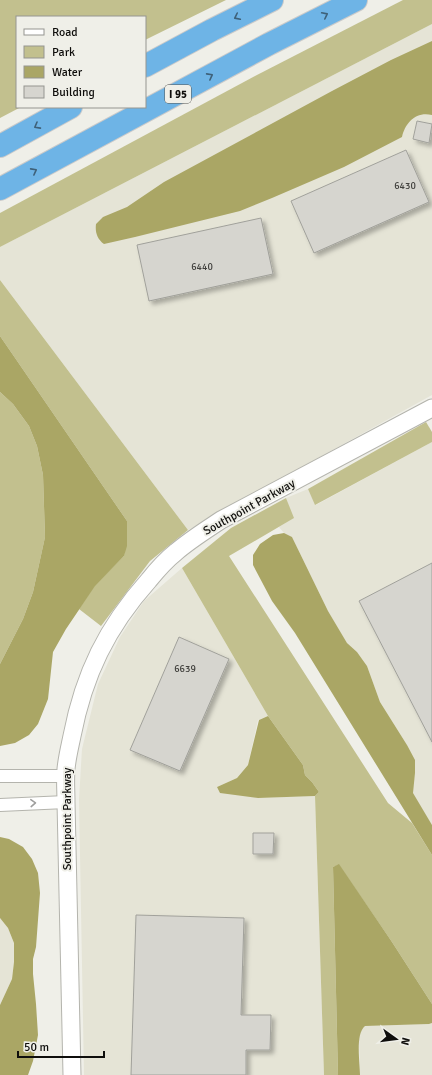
<svg xmlns="http://www.w3.org/2000/svg" width="432" height="1075" font-family="Signika,sans-serif">
  <style>
    .built { fill: #e5e4d6 }
    .green { fill: #c2c08e }
    .water { fill: #aaa665 }
    .building { fill: #d6d5cf; stroke: #a1a19b; filter: url(#shadow) }
    .lines { fill: none; stroke-linecap: round; stroke-linejoin: round }
    .street-casing { stroke: #b4b4ad; stroke-width: 14 }
    .secondary-casing { stroke: #b4b4ad; stroke-width: 19 }
    .highway-casing { stroke: #cacaca; stroke-width: 24 }
    .street { stroke: #fff; stroke-width: 12 }
    .secondary { stroke: #fff; stroke-width: 17 }
    .highway { stroke: #6eb4e6; stroke-width: 22 }
    .oneway { stroke: #3e6179 }
    .oneway2 { stroke: #9f9f9e }
    .labels { text-anchor: middle; stroke-width: 4; stroke-linejoin: round; paint-order: stroke }
    .number-label { font-size: 10px; fill: #41403d }
    .shield { fill: #efefe8; stroke: #52524e; stroke-width: 1 }
    .shield-label { font-size: 11px; font-weight: bold; fill: #0f0e0c }
    .street-label { font-size: 12px; fill: #0f0e0c; stroke: #efefe8 }
  </style>
  <defs>
    <filter id="shadow"><feDropShadow dx="3.5" dy="3.5" stdDeviation="2" flood-color="#0004"/></filter>
  </defs>
  <rect width="100%" height="100%" fill="#efefe8"/>
  <g class="built">
    <path d="M432,24V395L188,530L0,280V247Z"/>
    <path d="M432,442V825L412,793L415,773L407,745L380,702L367,666L357,652L347,643L328,611L292,537L284,533L279,527L293,518L286,498L308,489L316,505Z"/>
    <path d="M182,568L268,716L258,720L248,765L237,778L217,787L258,798L315,796L324,1075H84L79,799L82,749L98,684L120,637L144,601Z"/>
    <path d="M0,918L8,928L14,943V962L12,979L0,1005Z"/>
    <path d="M432,1023V1075H360L359,1039L361,1029L365,1026L429,1024Z"/>
  </g>
  <g class="green">
    <path d="M0,0H226L145,40V17H17V107H21L0,118Z"/>
    <path d="M403,0H432V24L0,247V213L255,76Z"/>
    <path d="M0,280L188,530L150,561L101,626L79,609L95,585L124,556L127,521L0,336Z"/>
    <path d="M0,392L13,404L29,426L37,446L43,475L45,537L33,592L23,619L0,664Z"/>
    <path d="M426,422L432,432V442L315,505L308,489Z"/>
    <path d="M286,498L294,518L229,556L388,803L412,823L432,855V1004L392,942L339,865L333,867L338,1075H324L315,796L319,792L312,782L305,775L303,765L268,716L182,568L231,528Z"/>
  </g>
  <g class="water">
    <path d="M432,41V115C416,111 405,123 402,137L344,167L272,198L240,211L135,237L104,244C97,239 95,232 96,224L103,217L127,207L164,182L332,91L391,60Z"/>
    <path d="M0,336L127,521V546L124,556L95,586L66,629L53,652L48,699L38,724L29,735L15,743L0,746V664L23,619L33,592L45,537L43,475L37,446L29,426L13,404L0,392Z"/>
    <path d="M284,533L292,537L328,611L347,643L357,652L367,666L380,702L407,745L415,760V773L413,793L432,825V855L295,633L272,601L253,565V555L260,544L273,535Z"/>
    <path d="M268,716L303,765L305,775L312,782L319,792L315,796L258,798L220,793L217,787L237,778L248,765L259,720Z"/>
    <path d="M0,837L9,839L23,847L32,859L38,873L40,893L36,947L33,959V974L36,1004L38,1035L33,1061L28,1075H0V1005L12,979L14,962V943L8,928L0,918Z"/>
    <path d="M339,864L392,942L432,1004V1023L429,1024L365,1026C355,1034 360,1063 360,1075H338L333,867Z"/>
  </g>
  <g class="building">
    <path d="M417,121L432,124L429,143L413,139Z"/>
    <path d="M406,150L429,202L314,253L291,201Z"/>
    <path d="M261,218L273,274L149,301L137,245Z"/>
    <path d="M432,563V742L359,601Z"/>
    <path d="M179,637L229,659L180,771L130,750Z"/>
    <path d="M253,833H274L273,854H253Z"/>
    <path d="M136,915L244,918L241,1015H271L270,1050H246V1075H131Z"/>
  </g>
  <g class="lines">
    <g class="street-casing">
      <g id="street">
        <path d="M0,776H66"/>
        <path d="M0,805L66,802"/>
      </g>
    </g>
    <g class="secondary-casing">
      <path id="secondary" d="M72,1075L66,802C66,791 65,780 66,769C67,758 70,746 72,736C84,674 107,627 149,580C157,570 166,560 176,552C190,540 206,530 221,520L432,408"/>
    </g>
    <g class="highway-casing">
      <g id="highway">
        <path d="M145,66L212,30L272,0"/>
        <path d="M0,146L71,107"/>
        <path d="M0,189L269,44L356,0"/>
      </g>
    </g>
    <use href="#street" class="street"/>
    <use href="#secondary" class="secondary"/>
    <use href="#highway" class="highway"/>
  </g>
  <defs><path id="oneway-chevron" d="M-2-3.5L2.5 0L-2 3.5" fill="none" stroke-width="1.6" stroke-linecap="round" stroke-linejoin="round"/></defs>
  <g class="oneway">
    <use href="#oneway-chevron" transform="translate(325 15) rotate(-27)"/>
    <use href="#oneway-chevron" transform="translate(237 17) rotate(154)"/>
    <use href="#oneway-chevron" transform="translate(210 76) rotate(-28)"/>
    <use href="#oneway-chevron" transform="translate(37 126) rotate(151)"/>
    <use href="#oneway-chevron" transform="translate(34 171) rotate(-28)"/>
  </g>
  <use class="oneway2" href="#oneway-chevron" transform="translate(33 803) rotate(-3)"/>
  <g class="labels">
    <g class="number-label">
      <text x="405" y="189">6430</text>
      <text x="202" y="270">6440</text>
      <text x="185" y="672">6639</text>
    </g>
    <rect class="shield" x="165" y="85" width="26" height="18" rx="3"/>
    <g class="shield-label">
      <text x="178" y="98">I 95</text>
    </g>
    <g class="street-label">
      <text transform="translate(249 507) rotate(-29)" y="4">Southpoint Parkway</text>
      <text transform="translate(67 819) rotate(-90)" y="4">Southpoint Parkway</text>
    </g>
  </g>
  <rect x="16" y="16" width="130" height="92" fill="#efefe8" stroke="#959590"/>
  <rect x="24" y="29" width="20" height="6" fill="#ffffff" stroke="#959590"/>
  <text x="52" y="36" font-size="12" fill="#0f0e0c">Road</text>
  <rect x="24" y="46" width="20" height="12" fill="#c2c08e" stroke="#959590"/>
  <text x="52" y="56" font-size="12" fill="#0f0e0c">Park</text>
  <rect x="24" y="66" width="20" height="12" fill="#aaa665" stroke="#959590"/>
  <text x="52" y="76" font-size="12" fill="#0f0e0c">Water</text>
  <rect x="24" y="86" width="20" height="12" fill="#d6d5cf" stroke="#959590"/>
  <text x="52" y="96" font-size="12" fill="#0f0e0c">Building</text>
  <g transform="translate(396 1039) rotate(104)" stroke="#efefe8" stroke-width="3" paint-order="stroke">
  <path d="M0-3L7 15L0 10L-7 15Z" fill="#0f0e0c"/>
  <text y="-6" font-size="11" font-weight="bold" text-anchor="middle" fill="#0f0e0c">N</text>
  </g>
  <path d="M18 1051v6h86v-6" fill="none" stroke="#0f0e0c" stroke-width="2"/>
  <text x="24" y="1051" font-size="12" fill="#0f0e0c" stroke="#efefe8" stroke-width="3" paint-order="stroke">50 m</text>
</svg>
